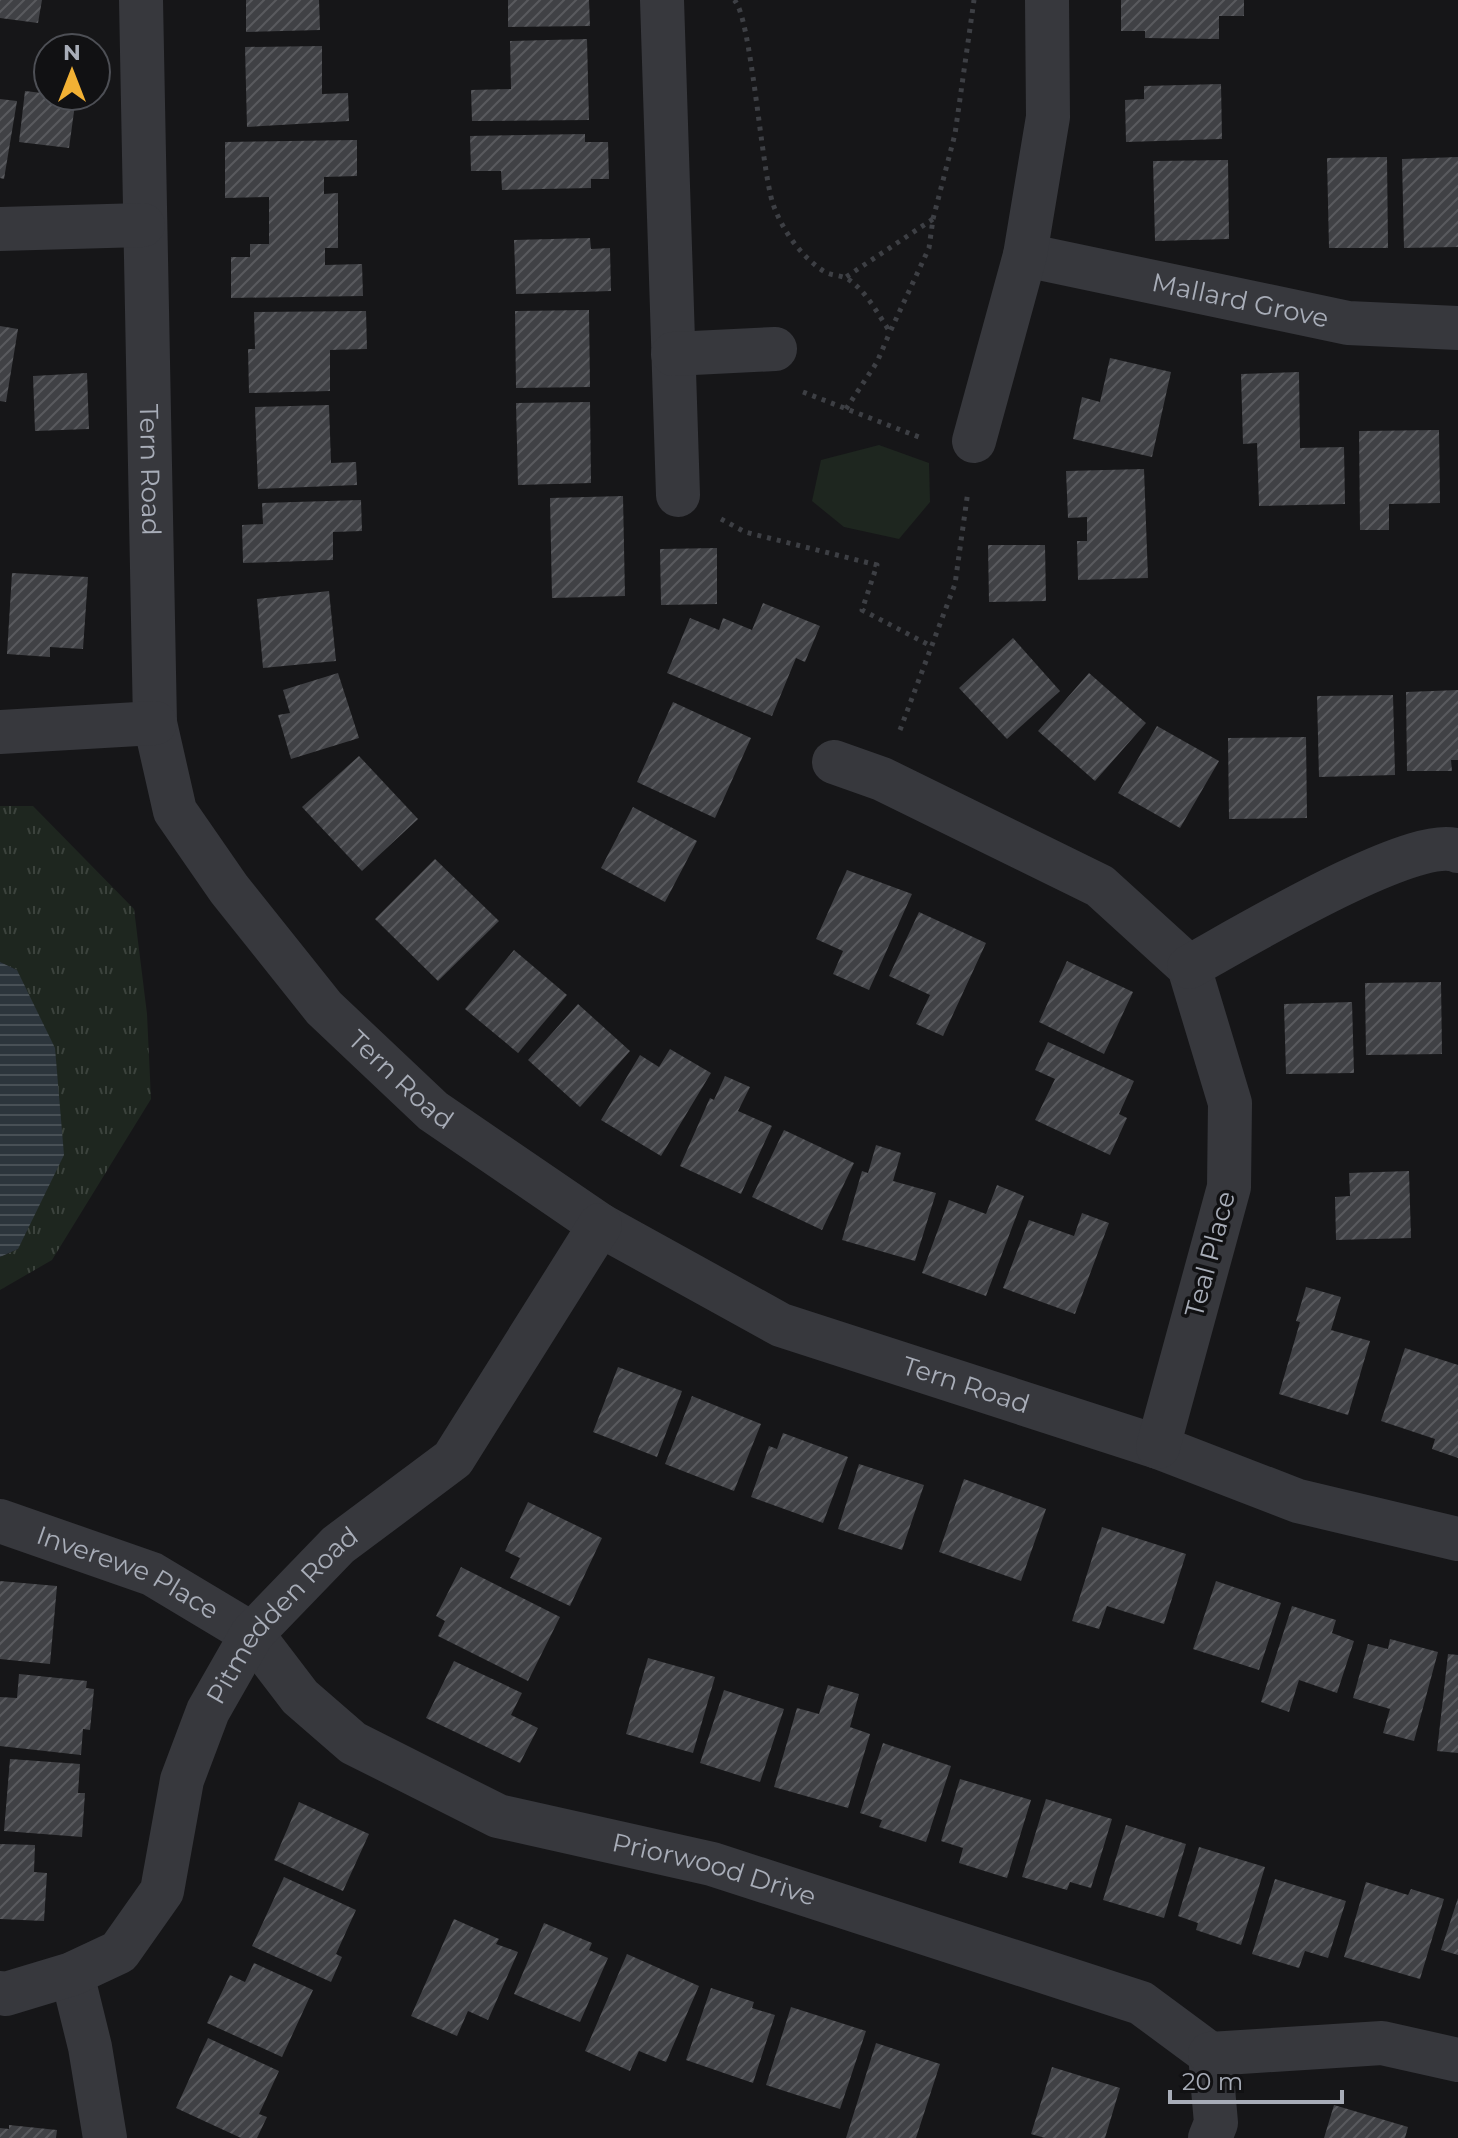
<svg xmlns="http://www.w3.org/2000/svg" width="1458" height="2138" font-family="Montserrat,sans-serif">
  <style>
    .grass { fill: url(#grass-tufts) }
    .park { fill: #1e261f }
    .water { fill: url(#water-rules) }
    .building { fill: url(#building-hatch) }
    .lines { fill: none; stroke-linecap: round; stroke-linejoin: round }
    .path { stroke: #3d3f44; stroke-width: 5; stroke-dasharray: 4 6; stroke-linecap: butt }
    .street { stroke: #37383d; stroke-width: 44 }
    .labels { text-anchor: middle; stroke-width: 7; stroke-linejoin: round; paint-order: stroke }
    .street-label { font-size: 26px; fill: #a8adb8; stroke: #111113 }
  </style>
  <defs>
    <pattern id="grass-tufts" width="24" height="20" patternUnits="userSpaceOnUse" patternTransform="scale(2)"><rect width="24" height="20" fill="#1e261f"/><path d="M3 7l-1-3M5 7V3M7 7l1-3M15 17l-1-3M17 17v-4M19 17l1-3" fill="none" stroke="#3c433d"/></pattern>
    <pattern id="water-rules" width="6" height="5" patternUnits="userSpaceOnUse" patternTransform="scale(2)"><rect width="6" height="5" fill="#2c353c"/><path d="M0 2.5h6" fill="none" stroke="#485056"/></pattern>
    <pattern id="building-hatch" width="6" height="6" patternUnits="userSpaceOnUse" patternTransform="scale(2)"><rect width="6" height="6" fill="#404145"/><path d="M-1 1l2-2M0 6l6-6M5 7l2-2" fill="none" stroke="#595a5e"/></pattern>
  </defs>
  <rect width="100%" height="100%" fill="#161618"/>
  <path class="grass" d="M0,806H33L134,909L147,1014L151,1099L52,1260L0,1290V1257L18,1249L17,970L0,962Z"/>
  <path class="park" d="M879,445L929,463L930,502L899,539L844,527L812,501L821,460Z"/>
  <path class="water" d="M0,962L17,970L55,1048L64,1155L18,1249L0,1257Z"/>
  <g class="building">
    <path d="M0,0H42L38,23L0,18Z"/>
    <path d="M246,0H319L320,30L246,32Z"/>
    <path d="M508,0H589L590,26L508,27Z"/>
    <path d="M1121,0H1244V16H1219V39L1145,38V31H1121Z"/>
    <path d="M587,39L589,120L472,121L471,90L511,89L510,41Z"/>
    <path d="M322,46V94L348,93L349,121L247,127L245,47Z"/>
    <path d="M1221,84L1222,139L1126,142L1125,100L1144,99V86Z"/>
    <path d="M25,91L76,97L69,148L19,142Z"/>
    <path d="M0,99L17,101L4,179L0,178Z"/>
    <path d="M585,134V142H608L609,179H591V188L502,190L501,171H471L470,136Z"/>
    <path d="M357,140V176L324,177V194L338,193V248H325V265L362,264L363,296L231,298V257H250V244H269V197L225,198V142Z"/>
    <path d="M1387,157L1388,248H1329L1327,158Z"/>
    <path d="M1458,157V247L1404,248L1402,159Z"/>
    <path d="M1228,160L1229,239L1155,241L1153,161Z"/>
    <path d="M590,238L591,249L610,248L611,291L516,294L514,240Z"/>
    <path d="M589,310L590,387L516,388L515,311Z"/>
    <path d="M366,311L367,349L330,350V391L249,393L248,349H255L254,312Z"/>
    <path d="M0,326L18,329L6,402L0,401Z"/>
    <path d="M1110,358L1171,372L1152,457L1073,439L1082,397L1100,402Z"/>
    <path d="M1299,372L1300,448L1344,447L1345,504L1259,506L1257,443L1243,444L1241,374Z"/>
    <path d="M87,373L89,429L35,431L33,376Z"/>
    <path d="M590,402L591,483L518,485L516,403Z"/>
    <path d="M329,405L331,463L356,462L357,485L258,489L255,407Z"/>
    <path d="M1439,430L1440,503L1389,504V530H1360L1359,431Z"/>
    <path d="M1144,469L1148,578L1078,580L1077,541H1087V517L1068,518L1066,471Z"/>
    <path d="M623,496L625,596L552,598L550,498Z"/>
    <path d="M361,500L362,531L333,532V560L243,563L242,525L263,524L262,503Z"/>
    <path d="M988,545H1045L1046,601L989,602Z"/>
    <path d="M717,548V604L661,605L660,549Z"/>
    <path d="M12,573L88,577L83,649L50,647V657L7,654Z"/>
    <path d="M329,591L336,661L263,668L257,599Z"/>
    <path d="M763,603L820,626L805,662L796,658L772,716L667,673L690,618L719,630L723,618L752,630Z"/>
    <path d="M1013,638L1060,691L1007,739L959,688Z"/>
    <path d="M338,673L359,738L291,759L278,715L290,713L283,690Z"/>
    <path d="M1089,673L1146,723L1095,781L1038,731Z"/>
    <path d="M1458,690V760H1451L1452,771H1407L1406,692Z"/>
    <path d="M1393,695L1395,775L1319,777L1317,696Z"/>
    <path d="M673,702L751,738L715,818L637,782Z"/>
    <path d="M1157,726L1219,761L1180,828L1118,793Z"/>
    <path d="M1306,737L1307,818L1229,819L1228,738Z"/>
    <path d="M359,756L418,819L362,871L302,807Z"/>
    <path d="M633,807L697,841L665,902L601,868Z"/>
    <path d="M435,859L499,921L438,981L375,919Z"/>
    <path d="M847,870L912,894L869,990L833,974L843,951L816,939Z"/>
    <path d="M919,912L986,943L943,1036L916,1024L930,995L889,976Z"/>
    <path d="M514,950L567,995L518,1053L465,1009Z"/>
    <path d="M1067,961L1133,992L1104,1054L1039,1022Z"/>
    <path d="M1441,982L1442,1054L1366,1055L1365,983Z"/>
    <path d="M1352,1002L1354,1073L1286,1074L1284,1004Z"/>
    <path d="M578,1004L630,1051L580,1107L528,1060Z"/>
    <path d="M1048,1042L1134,1081L1119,1114L1127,1118L1110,1155L1035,1120L1055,1079L1035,1070Z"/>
    <path d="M670,1049L711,1073L661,1156L601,1120L640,1055L659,1067Z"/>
    <path d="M725,1076L750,1087L738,1111L772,1126L741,1194L680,1166L710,1098L714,1100Z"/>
    <path d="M784,1130L854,1163L822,1230L752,1197Z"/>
    <path d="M876,1145L901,1153L893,1181L936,1193L915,1261L842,1240L862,1171L868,1173Z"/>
    <path d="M1409,1171L1411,1238L1336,1240L1335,1197L1350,1196L1349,1173Z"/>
    <path d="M997,1185L1024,1196L986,1296L922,1273L949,1200L986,1214Z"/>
    <path d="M1082,1213L1109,1223L1075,1314L1003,1288L1029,1220L1074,1236Z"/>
    <path d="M1306,1287L1341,1297L1331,1330L1370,1341L1348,1415L1279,1394L1300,1322L1296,1321Z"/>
    <path d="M1405,1348L1458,1365V1458L1432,1449L1435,1439L1381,1421Z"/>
    <path d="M618,1367L682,1391L657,1457L593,1432Z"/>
    <path d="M692,1396L761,1424L734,1491L665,1464Z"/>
    <path d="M783,1433L848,1457L823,1523L751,1497L769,1446L777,1449Z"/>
    <path d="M859,1464L924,1485L902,1550L838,1529Z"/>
    <path d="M964,1479L1046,1509L1021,1581L939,1552Z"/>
    <path d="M528,1502L602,1538L570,1606L510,1578L520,1558L505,1551Z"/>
    <path d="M1102,1527L1186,1554L1164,1624L1107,1606L1099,1629L1072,1621Z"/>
    <path d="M461,1567L560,1617L528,1681L438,1636L445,1621L436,1616Z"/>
    <path d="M0,1581L57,1586L50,1664L0,1659Z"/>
    <path d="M1216,1581L1281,1603L1259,1670L1193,1649Z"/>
    <path d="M1292,1606L1336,1620L1332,1633L1354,1641L1337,1693L1299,1680L1289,1712L1261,1702Z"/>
    <path d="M1390,1639L1438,1652L1414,1741L1383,1733L1390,1709L1353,1698L1368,1644L1388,1649Z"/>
    <path d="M1448,1654L1458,1655V1753L1437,1751Z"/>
    <path d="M648,1658L715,1677L693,1753L626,1734Z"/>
    <path d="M454,1661L522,1693L511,1715L538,1728L520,1763L426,1718Z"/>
    <path d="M19,1674L87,1681L86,1688L94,1689L90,1730L83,1729L81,1755L0,1746V1697L17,1698Z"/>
    <path d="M828,1685L859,1694L850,1727L870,1734L848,1808L774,1787L797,1708L819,1714Z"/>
    <path d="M724,1690L784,1709L760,1782L700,1763Z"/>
    <path d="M883,1743L951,1766L926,1842L879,1827L882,1820L860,1813Z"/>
    <path d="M10,1759L80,1764L78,1793H85L82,1837L4,1831Z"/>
    <path d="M960,1779L1031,1800L1007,1878L959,1863L963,1848L941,1841Z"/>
    <path d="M1046,1799L1112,1819L1091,1888L1070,1882L1067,1890L1022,1877Z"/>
    <path d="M299,1802L369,1834L343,1891L274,1860Z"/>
    <path d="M1126,1825L1186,1844L1164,1918L1103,1900Z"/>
    <path d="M0,1844L35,1845L34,1872L47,1873L44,1921L0,1919Z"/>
    <path d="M1199,1847L1265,1867L1241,1945L1196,1930L1198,1923L1178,1916Z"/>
    <path d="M284,1877L356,1910L336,1954L342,1957L331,1982L252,1946Z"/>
    <path d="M1275,1879L1346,1901L1328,1958L1305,1951L1299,1968L1252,1954Z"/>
    <path d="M1366,1882L1408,1895L1411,1889L1444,1899L1420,1979L1344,1957Z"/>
    <path d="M1458,1898V1955L1441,1950Z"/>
    <path d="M454,1919L499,1939L496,1944L518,1952L488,2020L468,2011L457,2036L411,2016Z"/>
    <path d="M544,1923L592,1943L589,1950L608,1958L580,2022L514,1994Z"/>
    <path d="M627,1954L699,1986L666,2062L639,2051L630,2071L585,2051Z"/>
    <path d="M254,1963L313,1990L282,2057L207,2023L230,1975L245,1982Z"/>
    <path d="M711,1988L754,2002L752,2008L775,2015L753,2083L686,2060Z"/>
    <path d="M791,2007L866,2031L840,2109L766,2085Z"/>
    <path d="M208,2038L279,2071L259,2114L267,2117L257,2138H241L176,2108Z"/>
    <path d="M876,2043L940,2064L916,2138H846Z"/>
    <path d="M1052,2067L1120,2088L1105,2138H1045L1031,2134Z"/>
    <path d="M1334,2105L1408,2127L1405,2138H1324Z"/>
    <path d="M9,2125L57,2130L56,2138H0V2128L9,2129Z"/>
  </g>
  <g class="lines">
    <g class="path">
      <path d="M734,0C751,14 761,168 773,204C782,230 802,258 825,272C832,276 841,275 848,279C866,291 878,314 890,332L929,248L933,219L846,277"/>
      <path d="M933,219L955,134L974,0"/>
      <path d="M803,392L924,439"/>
      <path d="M846,409L877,362L890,332"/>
      <path d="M721,519L745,532L877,565L862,610L931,646"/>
      <path d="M900,730L955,584L968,491"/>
    </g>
    <g class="street">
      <path id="s1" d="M141,0L155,723L175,811L229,889L324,1008L433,1111L600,1225L781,1325L1158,1447L1298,1501L1458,1539"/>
      <path d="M662,0L678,495"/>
      <path d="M0,229L143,225"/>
      <path id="s2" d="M1025,255L1348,323L1458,328"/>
      <path d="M673,354L775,349"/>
      <path d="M974,441L1025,255L1048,117L1047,0"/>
      <path d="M0,732L155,723"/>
      <path d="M834,762L882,779L1100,886L1189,967L1230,1103L1229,1187L1158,1447"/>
      <path d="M1189,967C1233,943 1417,832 1458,851"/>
      <path id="s3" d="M0,1521L152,1574L252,1634L300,1697L353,1743L498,1816L712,1864L1141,2003L1210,2054L1216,2123L1210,2138"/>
      <path d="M72,1974L90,2047L105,2138"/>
      <path id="s4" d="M0,1993L6,1994L72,1974L119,1952L162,1891L182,1780L208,1711L252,1634L338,1545L453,1459L600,1225"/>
      <path d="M1210,2054L1382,2043L1458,2060"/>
    </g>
  </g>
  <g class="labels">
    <g class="street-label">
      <text dy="9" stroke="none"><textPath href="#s2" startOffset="220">Mallard Grove</textPath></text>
      <text dy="9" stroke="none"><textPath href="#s1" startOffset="470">Tern Road</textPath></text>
      <text dy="9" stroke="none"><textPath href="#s1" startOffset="1166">Tern Road</textPath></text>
      <text transform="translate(1210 1254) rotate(-75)" y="9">Teal Place</text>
      <text dy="9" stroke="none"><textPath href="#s1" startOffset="1814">Tern Road</textPath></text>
      <text dy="9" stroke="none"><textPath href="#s3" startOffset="138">Inverewe Place</textPath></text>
      <text dy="9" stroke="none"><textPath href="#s4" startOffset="510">Pitmedden Road</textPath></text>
      <text dy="9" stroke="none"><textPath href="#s3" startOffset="812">Priorwood Drive</textPath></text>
    </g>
  </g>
  <g transform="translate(72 72)"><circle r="38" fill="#111113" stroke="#4d4f55" stroke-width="2"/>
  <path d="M0-6L14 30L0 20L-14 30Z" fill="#f2b134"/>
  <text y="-12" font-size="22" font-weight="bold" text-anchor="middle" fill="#a8adb8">N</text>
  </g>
  <path d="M1170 2090v12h172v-12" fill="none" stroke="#a8adb8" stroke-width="4"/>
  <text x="1182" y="2090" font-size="24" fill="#a8adb8" stroke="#111113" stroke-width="6" paint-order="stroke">20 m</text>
</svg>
